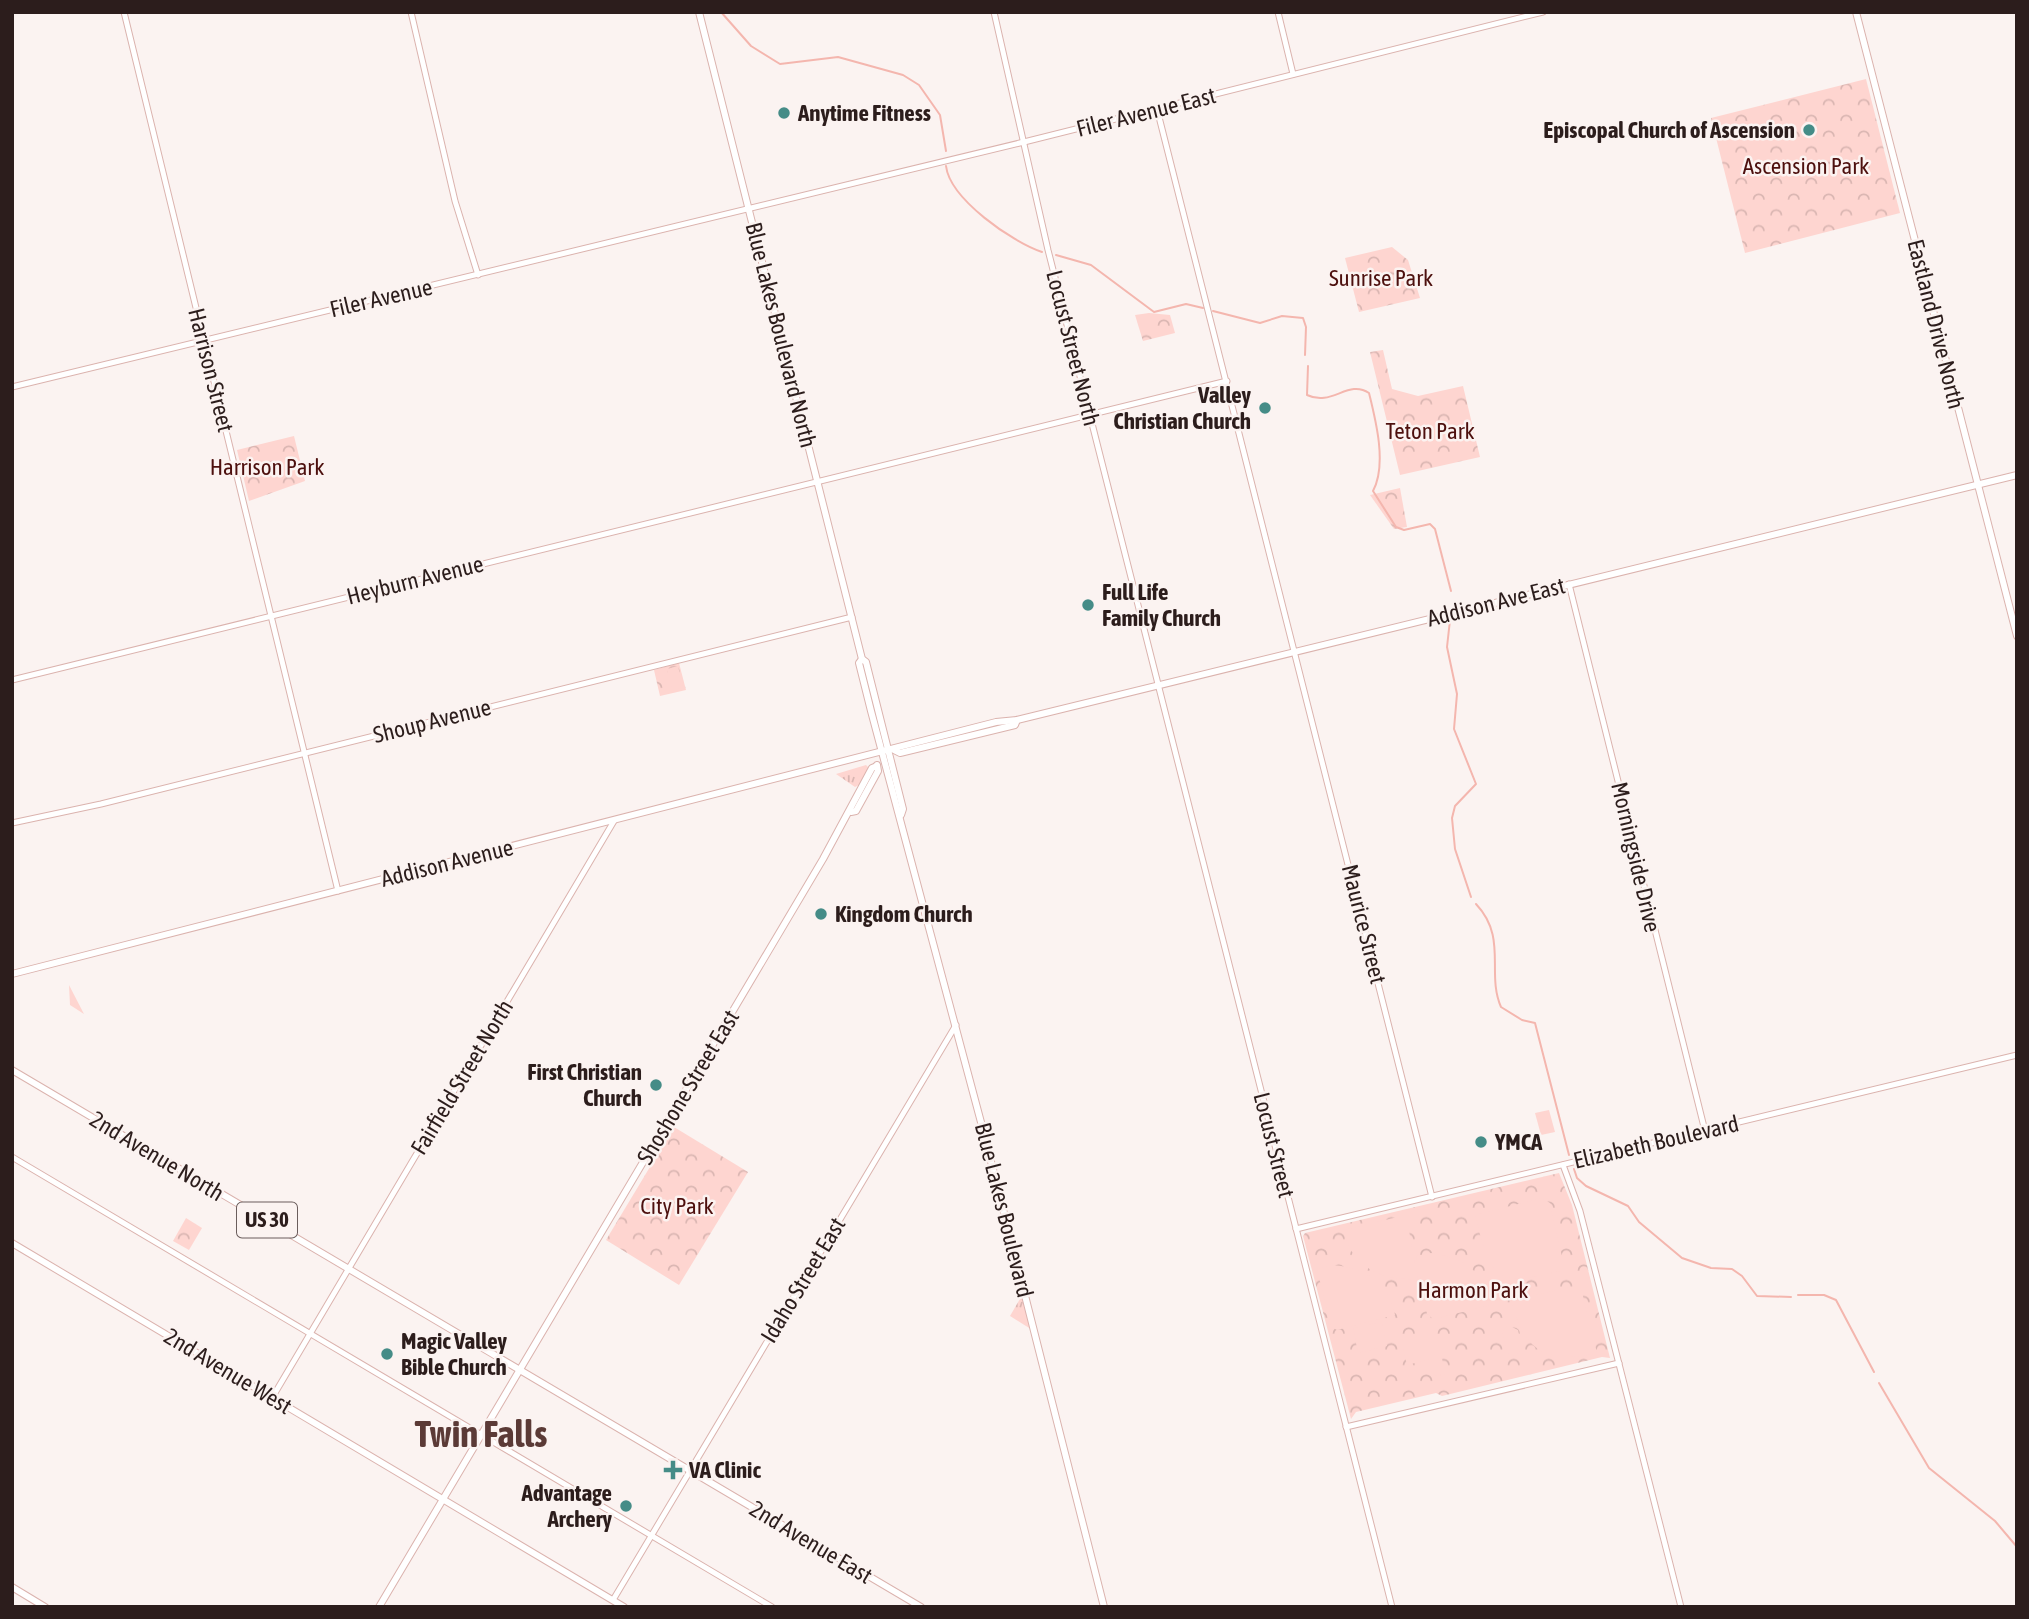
<svg xmlns="http://www.w3.org/2000/svg" width="2029" height="1619" font-family="'Asap Condensed',sans-serif">
  <style>
    .grass { fill: url(#grass-tufts) }
    .park { fill: url(#park-crowns) }
    .garden { fill: #fed5d0 }
    .lines { fill: none; stroke-linecap: round; stroke-linejoin: round }
    .stream { stroke: #f4b6ae; stroke-width: 2 }
    .minor-casing { stroke: #dbb3ae; stroke-width: 7 }
    .major-casing { stroke: #dbb3ae; stroke-width: 8 }
    .minor { stroke: #fff; stroke-width: 5 }
    .major { stroke: #fff; stroke-width: 6 }
    .poi-dot { fill: #458c87; stroke: #fbf3f1; stroke-width: 2.5 }
    .labels { text-anchor: middle; stroke-width: 5; stroke-linejoin: round; paint-order: stroke }
    .shield { fill: #fbf3f1; stroke: #6a5d5c; stroke-width: 2 }
    .shield-label { font-size: 21px; font-weight: bold; fill: #2c1d1c }
    .street-label { font-size: 23px; fill: #2c1d1c; stroke: #fbf3f1 }
    .poi-label { font-size: 23px; font-weight: bold; fill: #2c1d1c; stroke: #fbf3f1; text-anchor: start }
    .park-label { font-size: 23px; fill: #4d100e; stroke: #fbf3f1 }
    .town-label { font-size: 37px; font-weight: bold; fill: #5b3a36; stroke: #fbf3f1 }
  </style>
  <defs>
    <pattern id="grass-tufts" width="24" height="20" patternUnits="userSpaceOnUse" patternTransform="scale(1.75)"><rect width="24" height="20" fill="#fed5d0"/><path d="M3 7l-1-3M5 7V3M7 7l1-3M15 17l-1-3M17 17v-4M19 17l1-3" fill="none" stroke="#dab6b2"/></pattern>
    <pattern id="park-crowns" width="20" height="18" patternUnits="userSpaceOnUse" patternTransform="scale(1.75)"><rect width="20" height="18" fill="#fed5d0"/><path d="M2 6a3 3 0 1 1 6 0M12 15a3 3 0 1 1 6 0" fill="none" stroke="#dab6b2"/></pattern>
  </defs>
  <rect width="100%" height="100%" fill="#fbf3f1"/>
  <g class="grass">
    <path d="M866,765L869,768L859,785L855,787L836,774Z"/>
    <path d="M1024,1292L1034,1331L1010,1316Z"/>
  </g>
  <g class="park">
    <path d="M1866,79L1900,213L1745,253L1711,118Z"/>
    <path d="M1392,247L1408,260L1420,298L1359,312L1345,258Z"/>
    <path d="M1149,313L1170,315L1175,333L1143,341L1135,315Z"/>
    <path d="M1383,350L1392,389L1418,396L1463,386L1480,457L1400,475L1370,352Z"/>
    <path d="M294,436L305,481L249,501L237,450Z"/>
    <path d="M1400,488L1407,527L1394,529L1370,495Z"/>
    <path d="M679,663L686,690L660,696L654,670Z"/>
    <path d="M69,985L84,1014L70,1005Z"/>
    <path d="M674,1127L748,1172L679,1285L606,1240Z"/>
    <path d="M1559,1173L1572,1205L1610,1358L1602,1357L1442,1396L1436,1393L1356,1412L1351,1419L1303,1236L1305,1233Z"/>
    <path d="M186,1218L202,1228L189,1250L173,1241Z"/>
  </g>
  <g class="garden">
    <path d="M678,666L683,687L672,690L667,669Z"/>
    <path d="M1549,1110L1555,1132L1541,1135L1535,1113Z"/>
    <path d="M1542,1198L1550,1203L1565,1270C1497,1286 1492,1284 1475,1215Z"/>
    <path d="M1402,1216L1407,1220L1418,1279C1382,1281 1352,1268 1343,1230Z"/>
    <path d="M1431,1253C1463,1257 1485,1272 1492,1305L1433,1319L1427,1314L1416,1256Z"/>
    <path d="M1332,1265C1363,1267 1389,1282 1395,1315L1337,1330L1331,1327L1317,1269Z"/>
    <path d="M1576,1286L1581,1288L1597,1353C1547,1365 1523,1351 1511,1300Z"/>
    <path d="M1382,1322L1387,1346L1358,1353L1353,1328Z"/>
    <path d="M1508,1325L1518,1330L1522,1348L1515,1357L1507,1352L1502,1332Z"/>
    <path d="M1435,1332L1446,1374L1435,1376L1431,1359L1407,1365L1401,1340Z"/>
  </g>
  <g class="lines">
    <g class="stream">
      <path d="M721,12L751,46L780,64L838,57L903,75L919,85L940,115L946,151"/>
      <path d="M946,166C950,199 1012,242 1042,252"/>
      <path d="M1056,255L1091,265L1154,312L1186,304L1203,308"/>
      <path d="M1213,311L1260,323L1282,316L1303,318L1306,327L1305,355"/>
      <path d="M1308,366L1307,395C1332,407 1348,379 1369,393C1376,421 1387,465 1373,491L1396,527L1404,530L1430,524L1435,529L1451,591"/>
      <path d="M1450,620L1447,647L1457,694L1454,729L1476,784L1455,806L1452,818L1455,849L1471,897"/>
      <path d="M1476,904C1508,938 1486,973 1501,1007L1522,1020L1535,1023L1569,1155"/>
      <path d="M1574,1169L1577,1178L1586,1186L1628,1206L1639,1222L1682,1258L1711,1268L1732,1269L1742,1276L1757,1296L1791,1297"/>
      <path d="M1798,1295H1824L1836,1300L1874,1372"/>
      <path d="M1879,1383L1929,1468L1995,1521L2017,1547"/>
    </g>
    <g class="minor-casing">
      <g id="minor">
        <path d="M124,12L338,891"/>
        <path d="M411,12L455,201L478,275"/>
        <path d="M994,12L1048,250L1392,1607"/>
        <path d="M1278,12L1293,74"/>
        <path d="M1157,109L1432,1197"/>
        <path d="M12,387L1024,142L1543,12"/>
        <path d="M1569,584L1705,1131"/>
        <path d="M12,680L1227,381"/>
        <path d="M12,823L101,804L852,617"/>
        <path d="M12,1157L772,1607"/>
        <path d="M1563,1165L1580,1211L1681,1607"/>
        <path d="M1296,1229L2017,1055"/>
        <path d="M272,1398L614,821"/>
        <path d="M1346,1427L1619,1363"/>
        <path d="M613,1600L956,1025"/>
      </g>
    </g>
    <g class="major-casing">
      <g id="major">
        <path d="M699,12L862,659L866,662L903,809L901,815"/>
        <path d="M1856,12L2017,636"/>
        <path d="M862,659L859,663L871,711L982,1126L1104,1607"/>
        <path d="M894,750L900,753L1015,725L1017,720"/>
        <path d="M851,812L856,811L878,771L877,765"/>
        <path d="M12,974L996,722L1017,720L2017,475"/>
        <path d="M12,1070L921,1607"/>
        <path d="M12,1243L624,1607"/>
        <path d="M12,1587L45,1607"/>
        <path d="M379,1607L823,859L872,768L877,766"/>
      </g>
    </g>
    <use href="#minor" class="minor"/>
    <use href="#major" class="major"/>
  </g>
  <g class="poi-dot">
    <circle cx="784" cy="113" r="7"/>
    <circle cx="1809" cy="130" r="7"/>
    <circle cx="1265" cy="408" r="7"/>
    <circle cx="1088" cy="605" r="7"/>
    <circle cx="821" cy="914" r="7"/>
    <circle cx="656" cy="1085" r="7"/>
    <circle cx="1481" cy="1142" r="7"/>
    <circle cx="387" cy="1354" r="7"/>
    <path d="M669.5 1459.5h7v7h7v7h-7v7h-7v-7h-7v-7h7z"/>
    <circle cx="626" cy="1506" r="7"/>
  </g>
  <g class="labels">
    <rect class="shield" x="237" y="1202.5" width="60" height="35" rx="5"/>
    <g class="shield-label">
      <text x="267" y="1227">US 30</text>
    </g>
    <g class="street-label">
      <text transform="translate(1146 112) rotate(-14)" y="8">Filer Avenue East</text>
      <text transform="translate(381 298) rotate(-13)" y="8">Filer Avenue</text>
      <text transform="translate(1936 324) rotate(76)" y="8">Eastland Drive North</text>
      <text transform="translate(781 335) rotate(76)" y="8">Blue Lakes Boulevard North</text>
      <text transform="translate(1073 348) rotate(76)" y="8">Locust Street North</text>
      <text transform="translate(211 370) rotate(76)" y="8">Harrison Street</text>
      <text transform="translate(415 580) rotate(-14)" y="8">Heyburn Avenue</text>
      <text transform="translate(1496 602) rotate(-14)" y="8">Addison Ave East</text>
      <text transform="translate(432 721) rotate(-14)" y="8">Shoup Avenue</text>
      <text transform="translate(1636 857) rotate(77)" y="8">Morningside Drive</text>
      <text transform="translate(447 863) rotate(-14)" y="8">Addison Avenue</text>
      <text transform="translate(1364 924) rotate(76)" y="8">Maurice Street</text>
      <text transform="translate(462 1077) rotate(-59)" y="8">Fairfield Street North</text>
      <text transform="translate(688 1087) rotate(-59)" y="8">Shoshone Street East</text>
      <text transform="translate(1656 1142) rotate(-13)" y="8">Elizabeth Boulevard</text>
      <text transform="translate(1274 1145) rotate(76)" y="8">Locust Street</text>
      <text transform="translate(157 1156) rotate(31)" y="8">2nd Avenue North</text>
      <text transform="translate(1004 1210) rotate(76)" y="8">Blue Lakes Boulevard</text>
      <text transform="translate(803 1280) rotate(-59)" y="8">Idaho Street East</text>
      <text transform="translate(228 1371) rotate(31)" y="8">2nd Avenue West</text>
      <text transform="translate(811 1542) rotate(31)" y="8">2nd Avenue East</text>
    </g>
    <g class="poi-label">
      <text x="798" y="121">Anytime Fitness</text>
      <text x="1795" y="138" text-anchor="end">Episcopal Church of Ascension</text>
      <text x="1251" y="403" text-anchor="end">Valley<tspan x="1251" dy="26">Christian Church</tspan></text>
      <text x="1102" y="600">Full Life<tspan x="1102" dy="26">Family Church</tspan></text>
      <text x="835" y="922">Kingdom Church</text>
      <text x="642" y="1080" text-anchor="end">First Christian<tspan x="642" dy="26">Church</tspan></text>
      <text x="1495" y="1150">YMCA</text>
      <text x="401" y="1349">Magic Valley<tspan x="401" dy="26">Bible Church</tspan></text>
      <text x="689" y="1478">VA Clinic</text>
      <text x="612" y="1501" text-anchor="end">Advantage<tspan x="612" dy="26">Archery</tspan></text>
    </g>
    <g class="park-label">
      <text x="1806" y="174">Ascension Park</text>
      <text x="1381" y="286">Sunrise Park</text>
      <text x="1430" y="439">Teton Park</text>
      <text x="267" y="475">Harrison Park</text>
      <text x="677" y="1214">City Park</text>
      <text x="1473" y="1298">Harmon Park</text>
    </g>
    <g class="town-label">
      <text x="481" y="1447">Twin Falls</text>
    </g>
  </g>
  <rect width="2029" height="1619" fill="none" stroke="#2c1d1c" stroke-width="28"/>
</svg>
